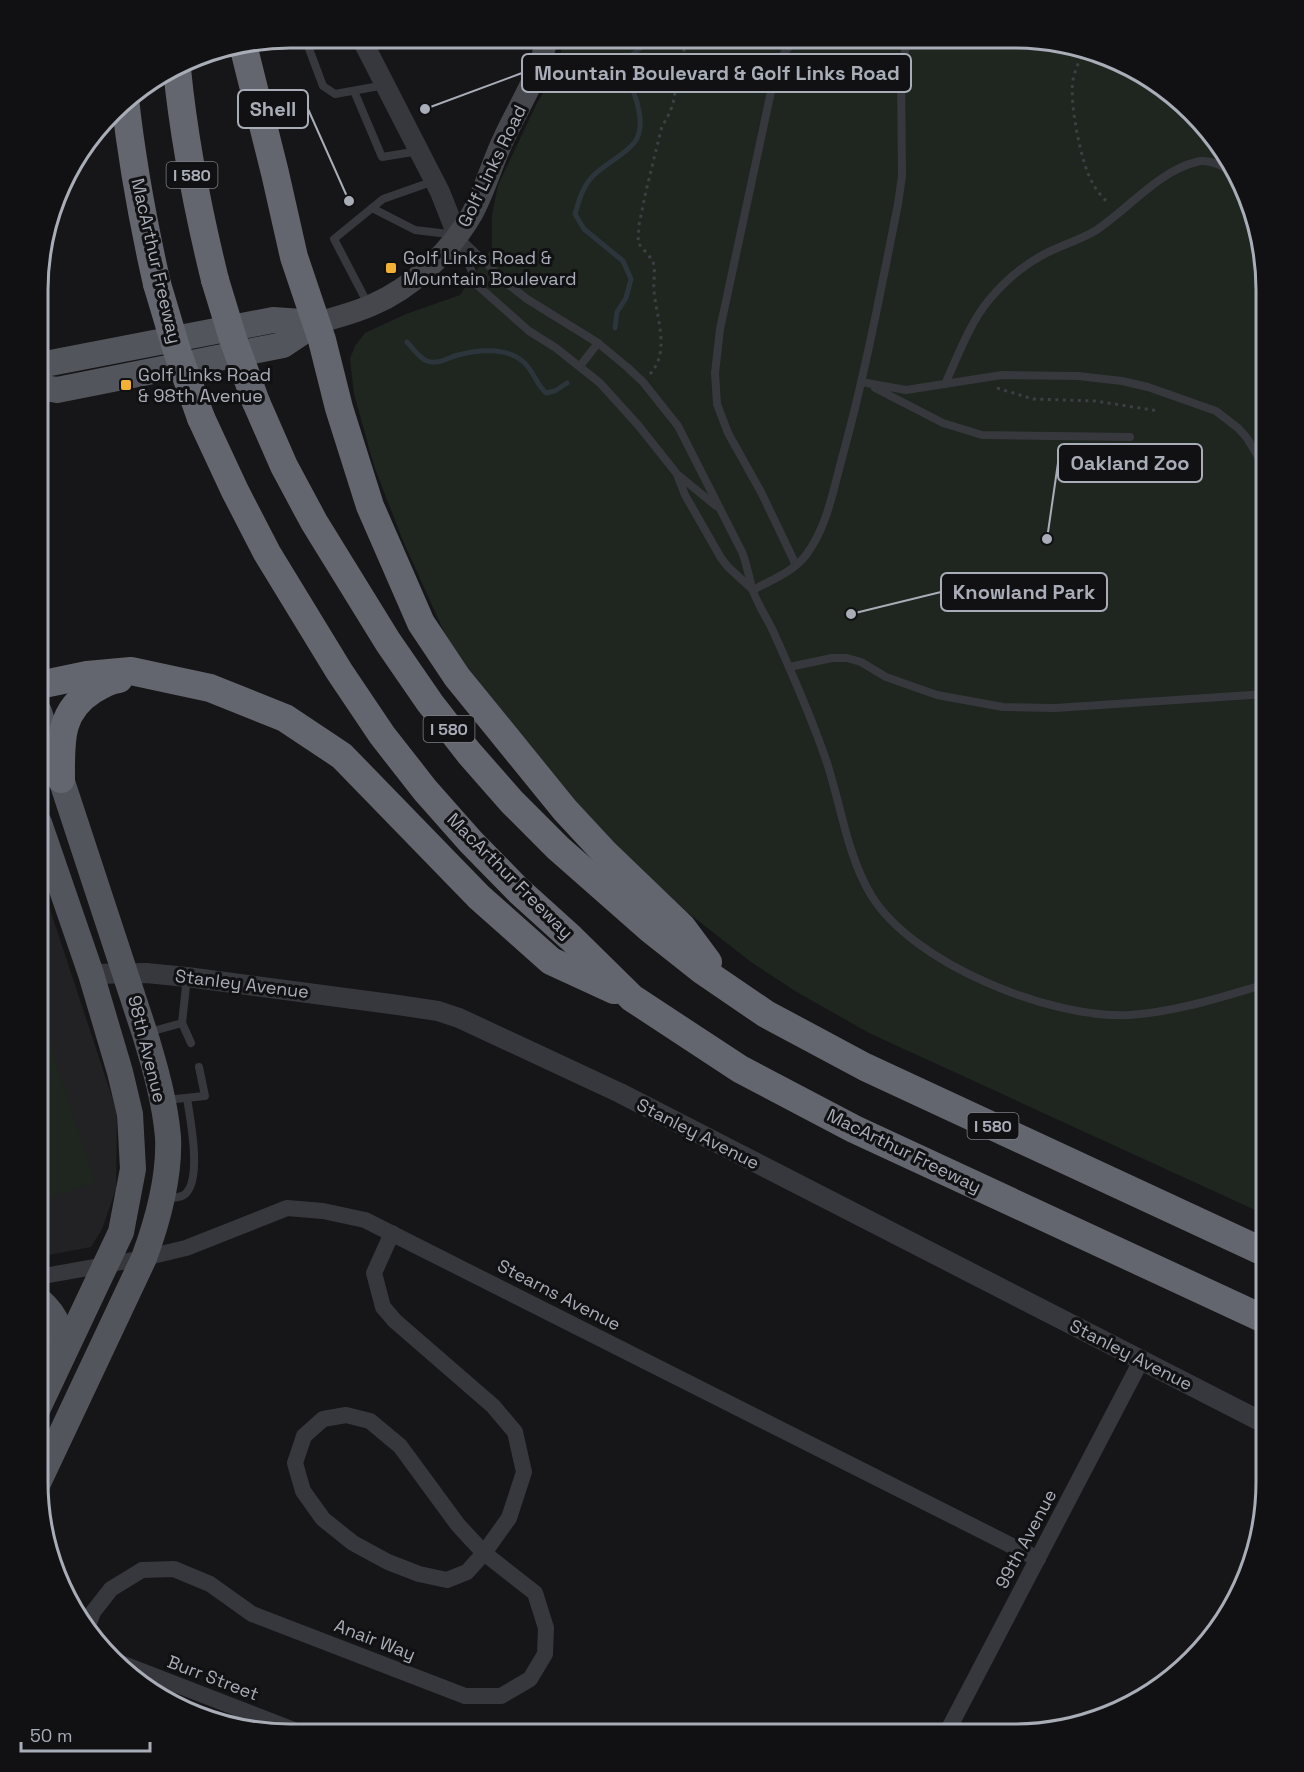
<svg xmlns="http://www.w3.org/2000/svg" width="1304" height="1772" font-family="'Space Grotesk',sans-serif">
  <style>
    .built { fill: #222225 }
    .green { fill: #1e261f }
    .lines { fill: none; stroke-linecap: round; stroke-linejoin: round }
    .stream { stroke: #2c353c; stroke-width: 5 }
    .path { stroke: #3d3f44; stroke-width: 3; stroke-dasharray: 3 4.5; stroke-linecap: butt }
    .service { stroke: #37383d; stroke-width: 8 }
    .minor { stroke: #37383d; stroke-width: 16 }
    .tertiary { stroke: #37383d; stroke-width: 20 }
    .secondary { stroke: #45474d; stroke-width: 22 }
    .primary { stroke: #53555c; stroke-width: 26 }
    .motorway { stroke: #63666e; stroke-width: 28 }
    .motorway-bridge { stroke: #63666e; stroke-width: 28 }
    .poi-dot { fill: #f2b134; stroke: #111113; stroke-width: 2 }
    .labels { text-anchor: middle; stroke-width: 6; stroke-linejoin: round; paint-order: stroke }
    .shield { fill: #111113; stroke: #7b7e86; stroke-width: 1.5 }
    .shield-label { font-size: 16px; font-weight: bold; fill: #a8adb8 }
    .street-label { font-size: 18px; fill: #a8adb8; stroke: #111113 }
    .poi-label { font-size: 18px; fill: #a8adb8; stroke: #111113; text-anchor: start }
    .rim { fill: none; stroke: #a8adb8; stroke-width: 3 }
    .leader { fill: none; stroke: #a8adb8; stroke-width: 2 }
    .callout-dot { fill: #a8adb8; stroke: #111113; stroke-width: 2 }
    .callout { fill: #111113; stroke: #a8adb8; stroke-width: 2 }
    .callout-label { font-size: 20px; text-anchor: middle; font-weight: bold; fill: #a8adb8 }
  </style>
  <rect width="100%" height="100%" fill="#161618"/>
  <path class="built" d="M39,876L117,1112L116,1189L102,1229L91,1247L38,1257Z"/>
  <g class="green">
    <path d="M561,38L1048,40L1111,57L1168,89L1240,178L1266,289V1215L869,1033L795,991L751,962L687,912L618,848L581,810L491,702L445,634L403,541L374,466L354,394L350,359L355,346L365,333L406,314L460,295L492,248V215L498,185L537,103L557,70L561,51Z"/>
    <path d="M38,1008L95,1182L38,1201Z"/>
  </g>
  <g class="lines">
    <g class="stream">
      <path d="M615,328L617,312L626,298L631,279L623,261L584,229L575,214C579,200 583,186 593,176C605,164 623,156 634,143C648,126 635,92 626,76L631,56L651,39"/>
      <path d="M407,342C412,347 419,358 427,361C438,365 447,358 458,355C477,350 504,347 521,360C533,368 535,383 546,393L555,391L567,383"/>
    </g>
    <g class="path">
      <path d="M1085,50C1080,59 1075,69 1073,80C1069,102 1081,163 1092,182C1096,190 1103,198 1109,204"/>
      <path d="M650,374C671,351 656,317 654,291C653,282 656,271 653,262C650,256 643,249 638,243L639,225L646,191L662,126C678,102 673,93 679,66C681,57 685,48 688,39"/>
      <path d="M997,388L1033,399L1095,401L1159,411"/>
    </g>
    <g class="service">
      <path d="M305,38L323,86L335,94L385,85"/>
      <path d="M354,91L382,157L419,151"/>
      <path d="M372,208L415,230L457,235L509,285L527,299L598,343L627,367L643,382L678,426L742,552C747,564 749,578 753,591C758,605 767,618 773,631C792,673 810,714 825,757C841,803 846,853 871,895C913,964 1051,1019 1129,1015C1177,1012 1221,997 1266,984"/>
      <path d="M459,239L477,285L529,331L556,348L600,383L638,425L677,474L716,506"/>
      <path d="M369,306L334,239L383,199L434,181"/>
      <path d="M580,366L598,343"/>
      <path d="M861,382L906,390L1002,375L1078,376L1122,381L1148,387L1216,411L1238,428L1247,438L1266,470"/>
      <path d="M945,384C958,356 969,324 989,300C1004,282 1021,267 1041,256C1058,246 1078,241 1095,231C1127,210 1159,171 1196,162C1211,158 1226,168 1239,176"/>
      <path d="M875,388L943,423L982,435L1130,437"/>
      <path d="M678,477L685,495L721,558L728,567L753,590"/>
      <path d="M796,565L761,492L728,433L717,404L715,373L720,329L772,87L784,53L796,39"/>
      <path d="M753,590C771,580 793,572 806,555C827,527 833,491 842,458C865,375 881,289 898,204L902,176L901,75L907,39"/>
      <path d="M789,667L832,658H847L861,662L886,677L937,695L1003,707L1055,708L1266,694"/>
      <path d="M182,1023L187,977"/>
      <path d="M146,1033L182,1023L191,1043"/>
      <path d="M165,1100L205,1096L199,1067"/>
      <path d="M166,1198C172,1198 179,1198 184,1195C203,1182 190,1118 187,1098"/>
    </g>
    <g class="minor">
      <path d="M38,1277L144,1258L186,1248L287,1208L323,1211L365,1220L1038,1559"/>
      <path d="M346,1415L370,1421L400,1446L458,1525L484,1553L467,1572L447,1580L419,1574L388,1562L353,1543L323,1519L303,1491L295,1463L304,1436L323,1419Z"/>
      <path d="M87,1629L93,1612L111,1589L142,1570L174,1569L210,1584L252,1614L465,1696H501L530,1679L545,1654L546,1628L535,1593L484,1553L509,1518L524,1472L515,1432L493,1406L395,1321L383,1307L374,1273L392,1233"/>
      <path d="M113,1660L299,1732"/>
      <path d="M946,1734L1141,1361"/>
    </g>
    <g class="tertiary">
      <path d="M361,38L440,192L457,235"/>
      <path d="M91,974L146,973L187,977L398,1005L438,1011L459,1018L620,1093L1266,1424"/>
    </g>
    <path class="secondary" d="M316,323C335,318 354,313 372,305C412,288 450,252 472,214C485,190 492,163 504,138C519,105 540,75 547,38"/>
    <g class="primary">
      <path d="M40,365L273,320L316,323"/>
      <path d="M39,387L57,390L283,345L316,323"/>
      <path d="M38,1299C60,1318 61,1330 59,1357"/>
      <path d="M38,1408L121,1232L133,1169L130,1114L120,1072L91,974L39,823"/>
      <path d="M38,1483L144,1258C158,1220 170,1178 168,1137C165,1102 155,1067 145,1034L39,712"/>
    </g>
    <g class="motorway">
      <path d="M243,45L275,173L294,257L322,340L339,408L370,506L421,623L457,677L565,810L604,852L682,927L708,962"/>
      <path d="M177,69C184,140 198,211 215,280"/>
      <path d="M125,99C132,162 143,222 157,284"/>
      <path d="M256,402L284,466L314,522L388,642L430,703L469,753L512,802L558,848L650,929L703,971L766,1014L865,1067L1266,1253"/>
      <path d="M201,418L235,491L267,553L339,671L382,735L425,790L471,842L519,891L571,938L632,998L740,1069L854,1129L1266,1320"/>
      <path d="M39,685L87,675L131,671L210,688L285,718L342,756L479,897L551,961L614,990"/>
      <path d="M61,779C61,743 58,712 93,690C101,685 109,680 119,679"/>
    </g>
    <g class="motorway-bridge">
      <path d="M215,280L233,339L256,402"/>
      <path d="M157,284L177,351L201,418"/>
    </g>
  </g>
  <g class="poi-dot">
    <rect x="385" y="262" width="12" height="12" rx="3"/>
    <rect x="120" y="379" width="12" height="12" rx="3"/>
  </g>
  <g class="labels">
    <g class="shield">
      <rect x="166.5" y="162" width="51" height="26" rx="4.5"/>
      <rect x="423.5" y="716" width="51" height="26" rx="4.5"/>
      <rect x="967.5" y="1113" width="51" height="26" rx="4.5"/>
    </g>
    <g class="shield-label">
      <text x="192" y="181">I 580</text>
      <text x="449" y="735">I 580</text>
      <text x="993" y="1132">I 580</text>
    </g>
    <g class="street-label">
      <text transform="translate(492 166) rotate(-64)" y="6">Golf Links Road</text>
      <text transform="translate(156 261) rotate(77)" y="6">MacArthur Freeway</text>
      <text transform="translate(510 876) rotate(45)" y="6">MacArthur Freeway</text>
      <text transform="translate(242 984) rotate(7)" y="6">Stanley Avenue</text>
      <text transform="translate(147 1049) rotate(76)" y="6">98th Avenue</text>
      <text transform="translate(698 1134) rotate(27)" y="6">Stanley Avenue</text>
      <text transform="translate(904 1151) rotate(26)" y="6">MacArthur Freeway</text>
      <text transform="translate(559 1295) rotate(27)" y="6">Stearns Avenue</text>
      <text transform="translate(1131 1355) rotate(27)" y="6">Stanley Avenue</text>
      <text transform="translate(1026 1539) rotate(-62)" y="6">99th Avenue</text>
      <text transform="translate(375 1640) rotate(21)" y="6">Anair Way</text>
      <text transform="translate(213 1678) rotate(21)" y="6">Burr Street</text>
    </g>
    <g class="poi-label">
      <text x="403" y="264">Golf Links Road &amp;<tspan x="403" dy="21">Mountain Boulevard</tspan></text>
      <text x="138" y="381">Golf Links Road<tspan x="138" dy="21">&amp; 98th Avenue</tspan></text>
    </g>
  </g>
  <path d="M0 0H1304V1772H0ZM290 48H1014A242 242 0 0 1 1256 290V1482A242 242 0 0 1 1014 1724H290A242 242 0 0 1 48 1482V290A242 242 0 0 1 290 48Z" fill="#111113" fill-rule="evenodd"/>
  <path class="rim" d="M290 48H1014A242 242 0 0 1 1256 290V1482A242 242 0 0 1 1014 1724H290A242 242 0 0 1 48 1482V290A242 242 0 0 1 290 48Z"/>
  <path class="leader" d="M425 109L522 73M349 201L308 109M1047 539L1058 463M851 614L941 592"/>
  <g class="callout-dot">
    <circle cx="425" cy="109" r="6"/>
    <circle cx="349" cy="201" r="6"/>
    <circle cx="1047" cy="539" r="6"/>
    <circle cx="851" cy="614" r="6"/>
  </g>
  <g class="callout">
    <rect x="522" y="54" width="389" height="38" rx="6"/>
    <rect x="238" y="90" width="70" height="38" rx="6"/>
    <rect x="1058" y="444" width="144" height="38" rx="6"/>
    <rect x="941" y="573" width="166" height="38" rx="6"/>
  </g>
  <g class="callout-label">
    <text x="717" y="80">Mountain Boulevard &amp; Golf Links Road</text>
    <text x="273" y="116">Shell</text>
    <text x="1130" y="470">Oakland Zoo</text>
    <text x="1024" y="599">Knowland Park</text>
  </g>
  <path d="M21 1742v9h129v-9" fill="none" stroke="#a8adb8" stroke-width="3"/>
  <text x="30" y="1742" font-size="18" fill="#a8adb8" stroke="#111113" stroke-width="4.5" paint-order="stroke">50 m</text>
</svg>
